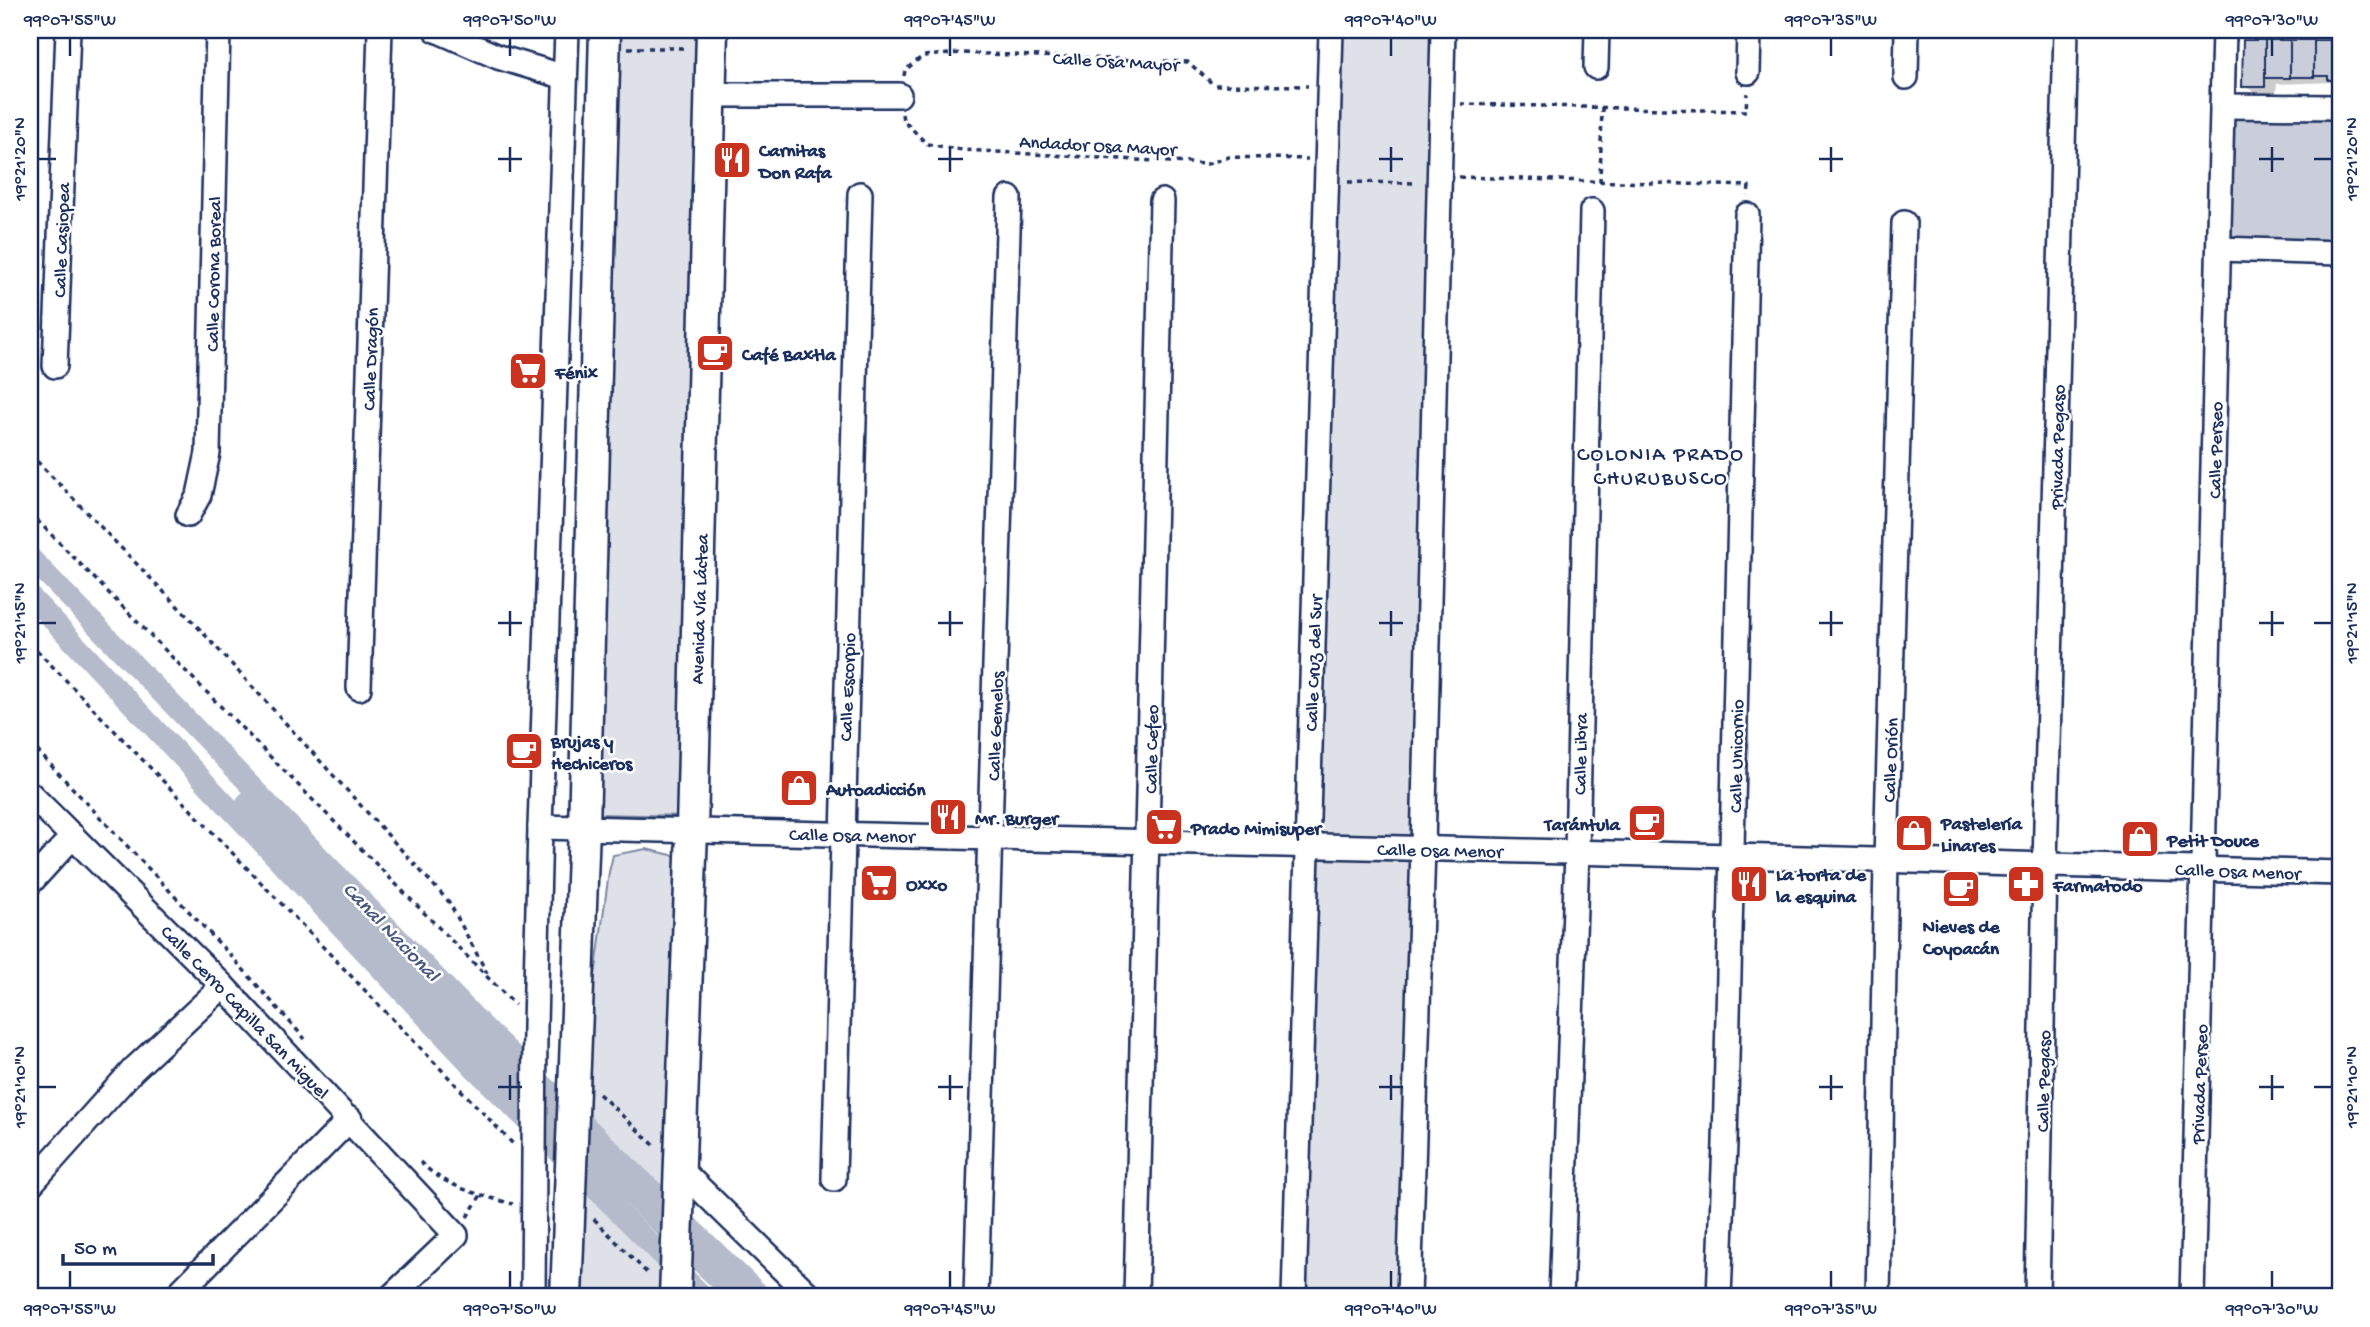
<svg xmlns="http://www.w3.org/2000/svg" width="2370" height="1327" font-family="'Gochi Hand',sans-serif">
  <style>
    .green { fill: #dee1e7; stroke: #7c88a2; stroke-width: 2 }
    .shadow { fill: #0003 }
    .lines { fill: none; stroke-linecap: round; stroke-linejoin: round }
    .canal { stroke: #b5bbca; stroke-width: 21 }
    .building { fill: #caceda; stroke: #1b2f5e; stroke-width: 2 }
    .minor-casing { stroke: #1b2f5e; stroke-width: 28 }
    .major-casing { stroke: #1b2f5e; stroke-width: 35 }
    .path { stroke: #1b2f5e; stroke-width: 3.5; stroke-dasharray: 5 5; stroke-linecap: butt }
    .minor { stroke: #fff; stroke-width: 23 }
    .major { stroke: #fff; stroke-width: 30 }
    .ticks { fill: none; stroke: #1b2f5e; stroke-width: 2.5 }
    .labels { text-anchor: middle; stroke-width: 5; stroke-linejoin: round; paint-order: stroke }
    .street-label { font-size: 19px; fill: #1b2f5e; stroke: #fff }
    .poi-label { font-size: 19px; font-weight: bold; fill: #1b2f5e; stroke: #fff; text-anchor: start }
    .neighbourhood-label { font-size: 21px; letter-spacing: 2px; fill: #1b2f5e; stroke: #fff }
    .water-label { font-size: 21px; font-style: italic; fill: #49597e; stroke: #fff }
    .neatline { fill: none; stroke: #1b2f5e; stroke-width: 2.5 }
    .ticks-label { font-size: 18px; text-anchor: middle; fill: #1b2f5e }
  </style>
  <rect width="100%" height="100%" fill="#fff"/>
  <filter id="ink" filterUnits="userSpaceOnUse"><feTurbulence type="fractalNoise" baseFrequency=".0143" numOctaves="2"/><feDisplacementMap in="SourceGraphic" scale="14" xChannelSelector="R" yChannelSelector="G"/><feConvolveMatrix kernelMatrix="1 2 1 2 8 2 1 2 1" color-interpolation-filters="sRGB"/></filter>
  <g filter="url(#ink)">
    <g class="green">
      <path d="M617,30H702L689,816L596,814Z"/>
      <path d="M1341,30H1437L1403,1297H1300Z"/>
      <path d="M646,849L680,857L662,1297H582L590,1013L609,872L613,855Z"/>
    </g>
    <g class="shadow">
      <path d="M2244,30H2308L2304,31V42H2340V85L2335,82L2277,84L2276,93H2256L2244,86L2258,41L2244,34Z"/>
      <path d="M2322,30H2340V34H2330Z"/>
      <path d="M2232,118L2340,119V262Z"/>
    </g>
    <g class="lines">
      <g class="canal">
        <path d="M30,557L487,1030L762,1297"/>
        <path d="M30,596L474,1068L704,1297"/>
        <path d="M247,802L516,1084L737,1297"/>
      </g>
    </g>
    <g class="building">
      <rect x="2242" y="30" width="51" height="5"/>
      <path d="M2243,40H2265V87H2242Z"/>
      <rect x="2265" y="40" width="25" height="38"/>
      <rect x="2290" y="40" width="24" height="37"/>
      <path d="M2314,40H2339V80H2328V76H2314Z"/>
      <rect x="2339" y="40" width="1" height="34"/>
      <path d="M2230,116L2340,117V244L2229,239Z"/>
    </g>
    <g class="lines">
      <g class="minor-casing">
        <g id="minor">
          <path d="M436,30L498,57L565,77"/>
          <path d="M1596,67L1597,30"/>
          <path d="M1748,72L1749,30"/>
          <path d="M1906,77L1907,30"/>
          <path d="M711,95H899"/>
          <path d="M2222,106L2340,107"/>
          <path d="M2219,249L2340,253"/>
          <path d="M55,366L68,30"/>
          <path d="M188,515L199,495L208,453L218,30"/>
          <path d="M359,688L380,30"/>
          <path d="M30,794L223,986L456,1235L391,1297"/>
          <path d="M540,827L1733,856L2340,873"/>
          <path d="M30,883L73,836"/>
          <path d="M680,1169L811,1297"/>
          <path d="M834,1179L860,194"/>
          <path d="M30,1185L133,1070L223,986"/>
          <path d="M175,1297L350,1119"/>
          <path d="M533,1297L535,1025L540,827L567,30"/>
          <path d="M976,1297L1009,198"/>
          <path d="M1136,1297L1162,201"/>
          <path d="M1294,1297L1331,30"/>
          <path d="M1409,1297L1423,848L1443,30"/>
          <path d="M1561,1297L1577,852L1592,211"/>
          <path d="M1719,1297L1725,1143L1747,215"/>
          <path d="M1878,1297L1886,860L1904,223"/>
          <path d="M2037,1297L2045,864L2066,30"/>
          <path d="M2192,1297L2224,30"/>
        </g>
      </g>
      <g class="major-casing">
        <g id="major">
          <path d="M566,1297L584,828L605,30"/>
          <path d="M675,1297L692,830L712,30"/>
        </g>
      </g>
      <g class="path">
        <path d="M628,48H687"/>
        <path d="M904,76L905,70L923,56L962,53L1188,62L1214,85L1308,86"/>
        <path d="M1461,104L1746,111L1747,93"/>
        <path d="M902,114L903,120L927,144L963,150L1207,164L1229,157L1308,159"/>
        <path d="M1459,177L1749,186L1748,196"/>
        <path d="M1348,182L1418,183"/>
        <path d="M1600,182L1602,108"/>
        <path d="M30,454L195,624L449,902L487,973"/>
        <path d="M30,513L515,1005"/>
        <path d="M30,643L514,1145"/>
        <path d="M30,743L233,958L305,1039"/>
        <path d="M599,1094L655,1146"/>
        <path d="M420,1162C445,1187 480,1195 513,1204"/>
        <path d="M467,1217L481,1195"/>
        <path d="M594,1219L650,1276"/>
      </g>
      <use href="#minor" class="minor"/>
      <use href="#major" class="major"/>
    </g>
  </g>
  <path class="ticks" d="M70,38V56M510,38V56M950,38V56M1391,38V56M1831,38V56M2272,38V56M510,147V172M950,147V172M1391,147V172M1831,147V172M2272,147V172M38,159H56M498,159H522M938,159H963M1379,159H1403M1819,159H1843M2259,159H2284M2314,159H2332M510,611V636M950,611V636M1391,611V636M1831,611V636M2272,611V636M38,623H56M498,623H522M938,623H963M1379,623H1403M1819,623H1843M2259,623H2284M2314,623H2332M510,1075V1100M950,1075V1100M1391,1075V1100M1831,1075V1100M2272,1075V1100M38,1087H56M498,1087H522M938,1087H963M1379,1087H1403M1819,1087H1843M2259,1087H2284M2314,1087H2332M70,1271V1288M510,1271V1288M950,1271V1288M1391,1271V1288M1831,1271V1288M2272,1271V1288"/>
  <defs>
    <g id="restaurant-square" transform="scale(2.0125)"><rect x="-9" y="-9" width="18" height="18" rx="4" fill="#c8321e" stroke="#fff"/><path d="M-5-6h1v4h1v-4h1v4h1v-4h1v5L-1.5 .5V6h-2V.5L-5-1ZM5-6V6H3V1.5H1.5Q1.5-4 5-6Z" fill="#fff"/></g>
    <g id="cafe-square" transform="scale(2.0125)"><rect x="-9" y="-9" width="18" height="18" rx="4" fill="#c8321e" stroke="#fff"/><path d="M-5.5-4.5H6V0H3Q3 3.5 0 3.5H-2.5Q-5.5 3.5-5.5 0ZM3-3.2v2h1.7v-2ZM-6 4.5H4V6H-6Z" fill="#fff"/></g>
    <g id="supermarket-square" transform="scale(2.0125)"><rect x="-9" y="-9" width="18" height="18" rx="4" fill="#c8321e" stroke="#fff"/><path d="M-6-5.5h2.5l.6 2H6L4.5 2H-2.5L-4.4-4H-6ZM-1.5 3.2a1.3 1.3 0 1 0 .1 0ZM3 3.2a1.3 1.3 0 1 0 .1 0Z" fill="#fff"/></g>
    <g id="shop-square" transform="scale(2.0125)"><rect x="-9" y="-9" width="18" height="18" rx="4" fill="#c8321e" stroke="#fff"/><path d="M-5-2.5h2.3a2.7 3.5 0 0 1 5.4 0H5L5.5 6h-11ZM-1.5-2.5h3a1.5 2.3 0 0 0-3 0Z" fill="#fff"/></g>
    <g id="pharmacy-square" transform="scale(2.0125)"><rect x="-9" y="-9" width="18" height="18" rx="4" fill="#c8321e" stroke="#fff"/><path d="M-2-6h4v4h4v4h-4v4h-4v-4h-4v-4h4Z" fill="#fff"/></g>
  </defs>
  <g fill-rule="evenodd">
    <use href="#restaurant-square" x="732" y="160"/>
    <use href="#cafe-square" x="715" y="353"/>
    <use href="#supermarket-square" x="528" y="371"/>
    <use href="#cafe-square" x="524" y="751"/>
    <use href="#shop-square" x="799" y="788"/>
    <use href="#restaurant-square" x="948" y="817"/>
    <use href="#cafe-square" x="1647" y="823"/>
    <use href="#supermarket-square" x="1164" y="827"/>
    <use href="#shop-square" x="1914" y="833"/>
    <use href="#shop-square" x="2140" y="839"/>
    <use href="#supermarket-square" x="879" y="883"/>
    <use href="#restaurant-square" x="1749" y="884"/>
    <use href="#pharmacy-square" x="2026" y="884"/>
    <use href="#cafe-square" x="1961" y="889"/>
  </g>
  <g class="labels">
    <g class="street-label">
      <text transform="translate(1116 60) rotate(3)" y="7">Calle Osa Mayor</text>
      <text transform="translate(1098 144) rotate(3)" y="7">Andador Osa Mayor</text>
      <text transform="translate(60 240) rotate(-88)" y="7">Calle Casiopea</text>
      <text transform="translate(212 274) rotate(-89)" y="7">Calle Corona Boreal</text>
      <text transform="translate(369 359) rotate(-88)" y="7">Calle Dragón</text>
      <text transform="translate(2056 447) rotate(-89)" y="7">Privada Pegaso</text>
      <text transform="translate(2214 450) rotate(-89)" y="7">Calle Perseo</text>
      <text transform="translate(698 609) rotate(-88)" y="7">Avenida Vía Láctea</text>
      <text transform="translate(1312 663) rotate(-88)" y="7">Calle Cruz del Sur</text>
      <text transform="translate(846 687) rotate(-88)" y="7">Calle Escorpio</text>
      <text transform="translate(994 726) rotate(-88)" y="7">Calle Gemelos</text>
      <text transform="translate(1150 749) rotate(-89)" y="7">Calle Cefeo</text>
      <text transform="translate(1579 754) rotate(-89)" y="7">Calle Libra</text>
      <text transform="translate(1735 756) rotate(-89)" y="7">Calle Unicornio</text>
      <text transform="translate(1889 760) rotate(-88)" y="7">Calle Orión</text>
      <text transform="translate(852 834) rotate(1)" y="7">Calle Osa Menor</text>
      <text transform="translate(1440 849) rotate(1)" y="7">Calle Osa Menor</text>
      <text transform="translate(2238 870) rotate(2)" y="7">Calle Osa Menor</text>
      <text transform="translate(246 1011) rotate(46)" y="7">Calle Cerro Capilla San Miguel</text>
      <text transform="translate(2042 1081) rotate(-89)" y="7">Calle Pegaso</text>
      <text transform="translate(2198 1084) rotate(-88)" y="7">Privada Perseo</text>
    </g>
    <g class="poi-label">
      <text x="759" y="156">Carnitas<tspan x="759" dy="22">Don Rafa</tspan></text>
      <text x="742" y="360">Café Baxtla</text>
      <text x="555" y="378">Fénix</text>
      <text x="551" y="747">Brujas y<tspan x="551" dy="22">Hechiceros</tspan></text>
      <text x="826" y="795">Autoadicción</text>
      <text x="975" y="824">Mr. Burger</text>
      <text x="1941" y="829">Pastelería<tspan x="1941" dy="22">Linares</tspan></text>
      <text x="1620" y="830" text-anchor="end">Tarántula</text>
      <text x="1191" y="834">Prado Mimisuper</text>
      <text x="2167" y="846">Petit Douce</text>
      <text x="1776" y="880">La torta de<tspan x="1776" dy="22">la esquina</tspan></text>
      <text x="906" y="890">Oxxo</text>
      <text x="2053" y="891">Farmatodo</text>
      <text x="1961" y="932" text-anchor="middle">Nieves de<tspan x="1961" dy="22">Coyoacán</tspan></text>
    </g>
    <g class="neighbourhood-label">
      <text x="1661" y="460">COLONIA PRADO<tspan x="1661" dy="24">CHURUBUSCO</tspan></text>
    </g>
    <g class="water-label">
      <text transform="translate(392 931) rotate(46)" y="7">Canal Nacional</text>
    </g>
  </g>
  <rect width="2370" height="1327" fill="none" stroke="#fff" stroke-width="77"/>
  <path d="M63 1254v10h150v-10" fill="none" stroke="#1b2f5e" stroke-width="3.5"/>
  <text x="74" y="1254" font-size="21" fill="#1b2f5e" stroke="#ffffff" stroke-width="5" paint-order="stroke">50 m</text>
  <rect x="38" y="38" width="2294" height="1250" class="neatline"/>
  <g class="ticks-label">
    <text x="70" y="25">99°07'55"W</text>
    <text x="510" y="25">99°07'50"W</text>
    <text x="950" y="25">99°07'45"W</text>
    <text x="1391" y="25">99°07'40"W</text>
    <text x="1831" y="25">99°07'35"W</text>
    <text x="2272" y="25">99°07'30"W</text>
    <text transform="translate(19 159) rotate(-90)" y="6">19°21'20"N</text>
    <text transform="translate(2351 159) rotate(-90)" y="6">19°21'20"N</text>
    <text transform="translate(19 623) rotate(-90)" y="6">19°21'15"N</text>
    <text transform="translate(2351 623) rotate(-90)" y="6">19°21'15"N</text>
    <text transform="translate(19 1087) rotate(-90)" y="6">19°21'10"N</text>
    <text transform="translate(2351 1087) rotate(-90)" y="6">19°21'10"N</text>
    <text x="70" y="1314">99°07'55"W</text>
    <text x="510" y="1314">99°07'50"W</text>
    <text x="950" y="1314">99°07'45"W</text>
    <text x="1391" y="1314">99°07'40"W</text>
    <text x="1831" y="1314">99°07'35"W</text>
    <text x="2272" y="1314">99°07'30"W</text>
  </g>
</svg>
